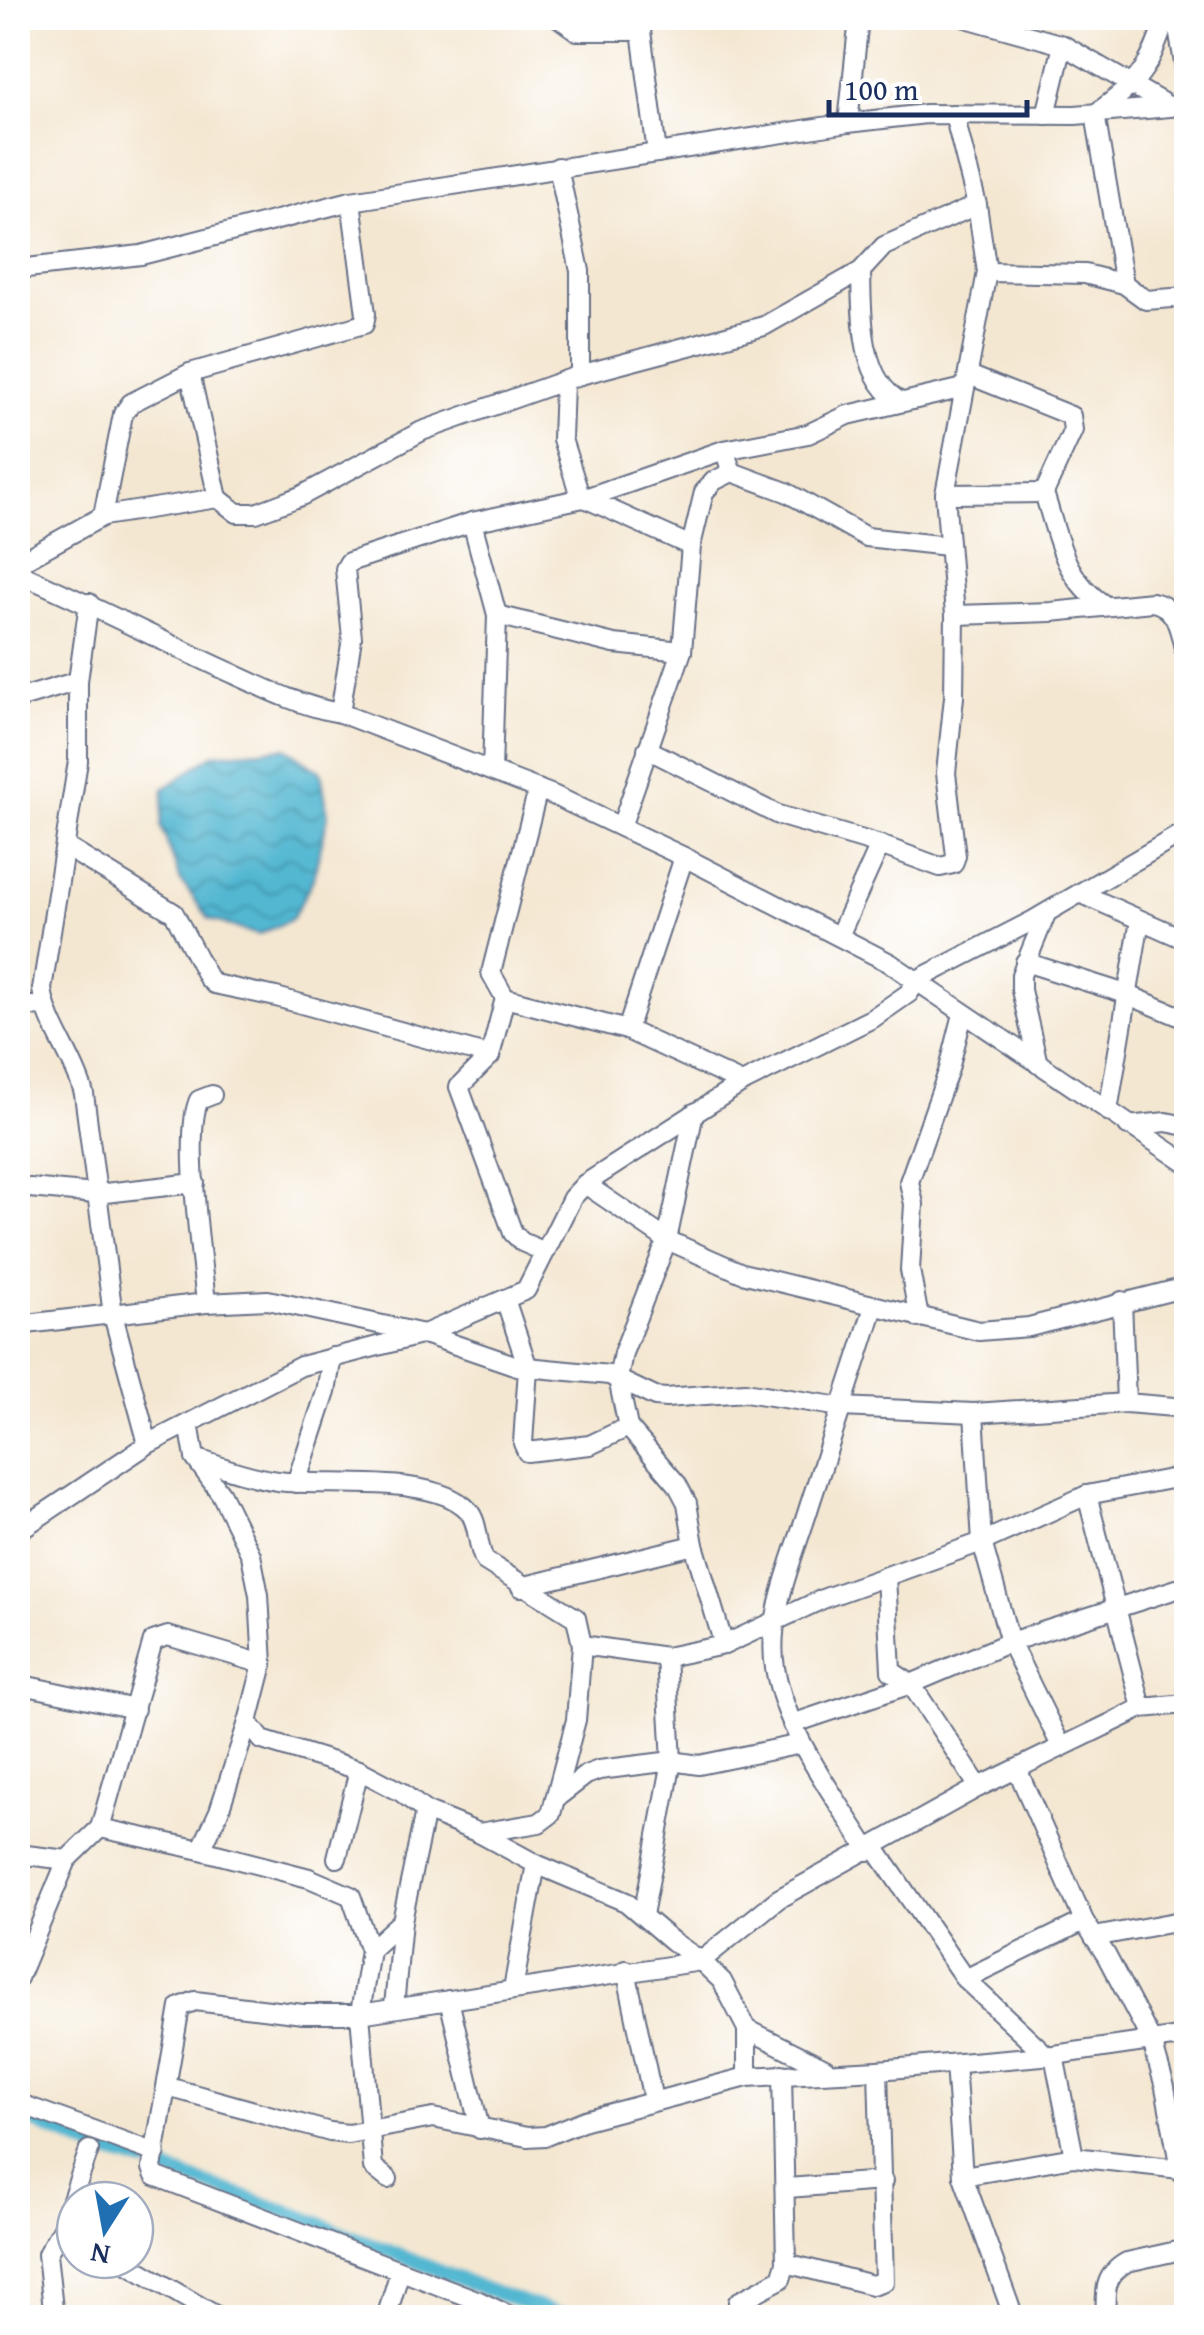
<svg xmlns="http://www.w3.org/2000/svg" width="1204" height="2335" font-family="'Gentium Book Plus',serif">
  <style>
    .water { fill: url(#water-waves); stroke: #367398; stroke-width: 2.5 }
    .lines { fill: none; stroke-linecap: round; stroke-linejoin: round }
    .canal { stroke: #52b7d1; stroke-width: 14 }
    .minor-casing { stroke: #676f86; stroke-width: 22 }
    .minor { stroke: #fff; stroke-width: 18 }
  </style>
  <defs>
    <pattern id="water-waves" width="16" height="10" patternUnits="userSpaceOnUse" patternTransform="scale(2.5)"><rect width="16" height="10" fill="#52b7d1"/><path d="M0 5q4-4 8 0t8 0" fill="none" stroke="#4395ad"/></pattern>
  </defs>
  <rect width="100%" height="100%" fill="#fff"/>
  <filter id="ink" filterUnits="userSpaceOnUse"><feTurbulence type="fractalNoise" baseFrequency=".01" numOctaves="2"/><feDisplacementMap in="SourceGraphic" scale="20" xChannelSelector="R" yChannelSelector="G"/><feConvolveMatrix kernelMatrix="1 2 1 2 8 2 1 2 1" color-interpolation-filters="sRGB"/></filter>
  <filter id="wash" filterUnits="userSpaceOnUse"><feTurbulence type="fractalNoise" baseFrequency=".0048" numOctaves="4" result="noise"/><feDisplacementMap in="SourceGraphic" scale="40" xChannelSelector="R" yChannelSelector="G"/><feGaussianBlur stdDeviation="2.25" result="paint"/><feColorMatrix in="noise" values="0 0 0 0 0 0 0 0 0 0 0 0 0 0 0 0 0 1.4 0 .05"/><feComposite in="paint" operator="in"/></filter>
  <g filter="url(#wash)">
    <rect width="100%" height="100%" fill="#f4e7d1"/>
    <path class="water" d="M286,748L321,772L328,816L313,879L292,919L258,935L209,919L181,881L161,826L164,789L214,754Z"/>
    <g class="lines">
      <g class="canal">
        <path d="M18,2115L100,2150L146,2163"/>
        <path d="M165,2170L303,2217L490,2291L570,2318"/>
      </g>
    </g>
  </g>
  <g filter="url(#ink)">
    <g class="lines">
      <g class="minor-casing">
        <g id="minor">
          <path d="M559,18L577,31H641"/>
          <path d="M643,18L641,31L657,153"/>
          <path d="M966,18L1063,45L1170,107"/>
          <path d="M1176,18L1186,74"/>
          <path d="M1046,115L1063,45"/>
          <path d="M848,123L859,18"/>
          <path d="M558,167L580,271V375"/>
          <path d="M18,269L141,255L351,201L848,123L926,114L1075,115L1170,107L1186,101"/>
          <path d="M861,271C862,312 859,380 901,402"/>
          <path d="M987,272L1085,274L1124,284L1146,300L1186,297"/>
          <path d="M1124,284L1095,114C1140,81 1148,71 1166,18"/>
          <path d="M190,373L218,498"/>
          <path d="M969,375L1071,416L1073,430L1044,493C1059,539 1063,579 1106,606"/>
          <path d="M564,383L562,439L580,496L691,546"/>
          <path d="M732,472L786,492L866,537L947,546"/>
          <path d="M945,494L1044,493"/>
          <path d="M103,516L123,414L131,403L190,373L364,324L366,314L351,201"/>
          <path d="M472,522L497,615L492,771"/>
          <path d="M18,563L103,516L218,498L237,513H256L301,496L422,431L580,375L764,326L861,271L884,246L977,205"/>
          <path d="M18,573C87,603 154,637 223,669C260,686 299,706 340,713L553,795L684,857L890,963L1186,1163"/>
          <path d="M89,603L78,681V761L42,989C47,1026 75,1058 84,1094L113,1315L148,1444"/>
          <path d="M497,615L614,644L682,651L691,546L704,492L714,481L732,472L724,450L808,434L848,415L964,388"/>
          <path d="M955,615L1051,612L1152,602C1179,607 1180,634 1186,657"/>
          <path d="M18,699L78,681"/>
          <path d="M340,713L352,638L345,569L349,562L472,522L588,497L724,450"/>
          <path d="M647,749L778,815L880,845L940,867L953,864L956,856L946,773L954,697L955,615L945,494L987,272L977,205L954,114"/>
          <path d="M538,789L491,973L505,998L627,1030L742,1083"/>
          <path d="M621,827L682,651"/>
          <path d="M66,847L174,913L208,978L214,984L276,997L490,1056L505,998"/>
          <path d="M1080,893L1186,940"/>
          <path d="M839,936L880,845"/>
          <path d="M1025,962L1126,994L1186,1019"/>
          <path d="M18,1005L44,1007"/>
          <path d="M627,1030L684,857"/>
          <path d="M490,1056L459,1087L513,1233L522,1242L545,1252"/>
          <path d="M1038,1064L1021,990V975L1046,914"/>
          <path d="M1108,1111L1140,920"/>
          <path d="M694,1113L667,1240L623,1353L618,1379L628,1427L677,1484L687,1503L694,1545L724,1645"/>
          <path d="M1128,1126L1166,1122L1186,1126"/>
          <path d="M585,1184L667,1240L742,1273L979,1331L1029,1327L1186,1287"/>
          <path d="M18,1187L96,1194L195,1183"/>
          <path d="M505,1299L528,1368L523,1443L527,1452L590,1445L628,1427"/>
          <path d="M1122,1301L1126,1403"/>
          <path d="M206,1303C202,1261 183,1133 199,1100L212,1095"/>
          <path d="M919,1318L910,1270L914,1204L909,1182L949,1069L963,1014"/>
          <path d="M18,1325L206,1303L268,1300L424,1334L517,1366L609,1375L655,1397L666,1398L745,1392L841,1407L974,1413L1126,1403L1186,1408"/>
          <path d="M974,1413L982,1542L1010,1642L1061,1746"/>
          <path d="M1186,1450L1182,1476L1186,1493"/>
          <path d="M195,1458C222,1467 249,1477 278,1481C326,1488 433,1473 468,1510C480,1524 476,1546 485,1561L576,1618L582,1645L666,1657L724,1645L825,1598L982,1542L1087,1495L1186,1476"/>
          <path d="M296,1483L326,1392L332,1357"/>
          <path d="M1087,1495L1142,1708"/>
          <path d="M18,1531L148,1444L301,1366L424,1334L526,1290L572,1198L585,1184L742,1083L873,1018L909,993L917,980L1032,921L1186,831"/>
          <path d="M886,1576L891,1671L911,1684L979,1787"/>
          <path d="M521,1587L694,1545"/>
          <path d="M18,1684L135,1709"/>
          <path d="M248,1722L262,1740L359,1770L401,1792L425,1811L479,1833L536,1864L626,1902L672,1941L701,1961L722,1981L747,2029L825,2068"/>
          <path d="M792,1724L911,1684L1010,1642L1186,1586"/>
          <path d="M1017,1769L1084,1921L1106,1955L1152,2042L1165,2087L1180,2169L1186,2178"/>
          <path d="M555,1799L586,1775L599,1770L672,1761L699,1765L801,1744"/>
          <path d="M100,1828L201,1850L219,1811L248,1722L263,1664L259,1595L251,1555L221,1494L195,1458L189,1423"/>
          <path d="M479,1833L539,1823L551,1814L576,1720L582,1645"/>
          <path d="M875,1848L965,1979L1045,2054"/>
          <path d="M201,1850L309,1878L351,1896L370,1950L360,2014L373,2167L388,2179"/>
          <path d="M869,1851C833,1793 787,1736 775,1668C766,1615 795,1554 810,1504C831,1439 853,1373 874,1307"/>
          <path d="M18,1854L67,1860"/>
          <path d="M337,1858L359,1770"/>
          <path d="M643,1915L672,1761L666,1657"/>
          <path d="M1094,1937L1186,1920"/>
          <path d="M370,1950L402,1921L425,1811"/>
          <path d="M626,1970L653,2100"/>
          <path d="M18,1978L67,1860L100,1828L153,1641L168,1636L263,1664"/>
          <path d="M965,1979L1084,1921"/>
          <path d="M513,1989L536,1864"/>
          <path d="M449,2000L480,2129"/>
          <path d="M394,2007L402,1921"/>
          <path d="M1054,2055L1074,2157L1180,2169"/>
          <path d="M955,2064L963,2176L1014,2318"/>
          <path d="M747,2077V2029"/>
          <path d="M168,2087L330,2132L348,2134L433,2118L527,2137L546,2136L585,2120L747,2077L878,2070L1054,2055L1186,2036"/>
          <path d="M18,2103L156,2153"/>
          <path d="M963,2176L1074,2157"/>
          <path d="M787,2188L883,2181"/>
          <path d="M121,2260L220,2318"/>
          <path d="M786,2263L872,2285L884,2281L878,2070"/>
          <path d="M738,2302L781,2279L786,2263L782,2074"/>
          <path d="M54,2318L47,2254L62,2228L89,2150"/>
          <path d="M386,2318L400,2271"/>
          <path d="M514,2318L479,2301L155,2176L152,2168L180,2007L195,2001L303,2014H360L701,1961L778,1899L979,1787L1142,1708L1186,1704"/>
          <path d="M1106,2318C1105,2293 1103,2275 1127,2262L1186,2249"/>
        </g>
      </g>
      <use href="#minor" class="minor"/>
    </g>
  </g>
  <rect width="1204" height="2335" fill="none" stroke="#fff" stroke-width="60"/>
  <g transform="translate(105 2230) rotate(191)"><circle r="48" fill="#ffffff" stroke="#a4acbf" stroke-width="2.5"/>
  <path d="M0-8L18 38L0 25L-18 38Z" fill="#1f6fb2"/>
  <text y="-15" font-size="28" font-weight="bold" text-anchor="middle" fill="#1b2f5e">N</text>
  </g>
  <path d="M829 100v15h198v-15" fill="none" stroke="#1b2f5e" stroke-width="5"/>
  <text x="844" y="100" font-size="30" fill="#1b2f5e" stroke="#ffffff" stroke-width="8" paint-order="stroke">100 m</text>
</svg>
